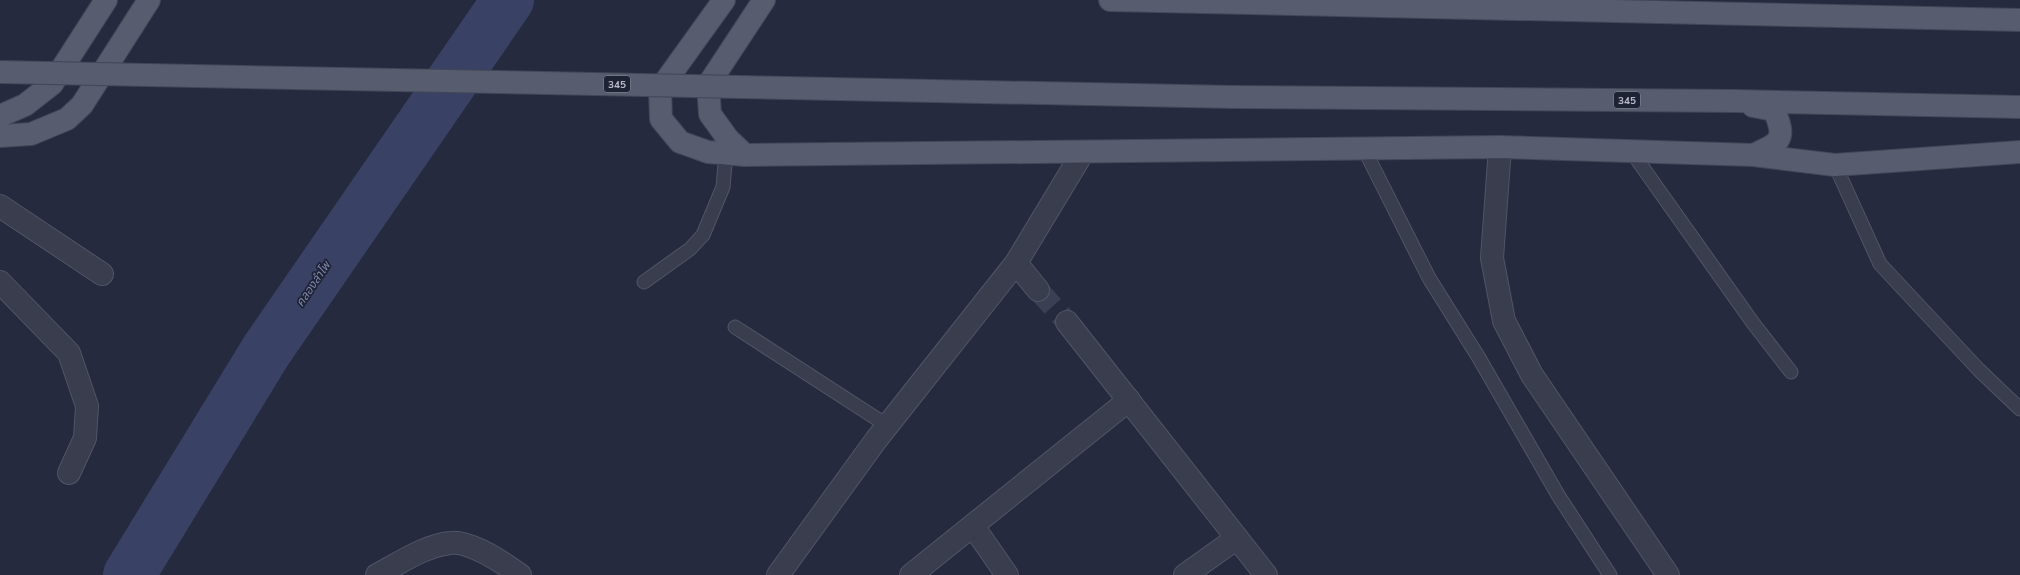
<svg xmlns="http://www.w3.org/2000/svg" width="2020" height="575" font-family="'Nunito Sans','Noto Sans Thai',sans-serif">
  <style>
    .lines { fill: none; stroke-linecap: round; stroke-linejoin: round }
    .river { stroke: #394265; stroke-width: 52 }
    .street-tunnel { stroke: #3b3f53; stroke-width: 22; stroke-dasharray: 22 11; stroke-linecap: butt }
    .lane-casing { stroke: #515566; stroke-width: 15 }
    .street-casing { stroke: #515566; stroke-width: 24 }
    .primary-casing { stroke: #424657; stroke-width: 24 }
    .lane { stroke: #393d4e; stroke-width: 13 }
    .street { stroke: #393d4e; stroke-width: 22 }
    .primary { stroke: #575c6e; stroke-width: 22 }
    .primary-bridge-casing { stroke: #424657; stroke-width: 24; stroke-linecap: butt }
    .primary-bridge { stroke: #575c6e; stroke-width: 22 }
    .labels { text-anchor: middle; stroke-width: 3.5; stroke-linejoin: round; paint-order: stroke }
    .shield { fill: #1e2233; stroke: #888c9c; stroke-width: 1 }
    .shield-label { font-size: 10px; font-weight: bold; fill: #b5b9c9 }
    .water-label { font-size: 12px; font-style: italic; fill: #7e88b0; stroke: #1e2233 }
  </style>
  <rect width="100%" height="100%" fill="#252a3e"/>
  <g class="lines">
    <path class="river" d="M129,575L266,351L508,0"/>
    <path class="street-tunnel" d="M1038,290L1067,322"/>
    <g class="lane-casing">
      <g id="lane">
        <path d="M1364,149L1429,278L1479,358L1558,495L1610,575"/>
        <path d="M1631,151L1753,323L1791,372"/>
        <path d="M1835,165L1880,264L1979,370L2020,409"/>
        <path d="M644,282L690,249L703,235L723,187L726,153"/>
        <path d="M735,327L888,426"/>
      </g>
    </g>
    <g class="street-casing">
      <g id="street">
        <path d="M1500,147L1492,258L1504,321L1532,375L1668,575"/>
        <path d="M0,206L102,274"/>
        <path d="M1016,263L1038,290"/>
        <path d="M0,282L69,353L87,406L85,438L69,473"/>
        <path d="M1067,322L1266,575"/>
        <path d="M973,526L1007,575"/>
        <path d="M377,575C400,563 424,546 450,543C470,540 505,564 520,575"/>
        <path d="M778,575L876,440L1016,263L1083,152"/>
        <path d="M911,575L1129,400"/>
        <path d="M1185,575L1237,538"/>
      </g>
    </g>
    <g class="primary-casing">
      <g id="primary">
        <path d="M724,0L660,89L661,119L680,142L708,152L745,155L1500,147L1753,155L1835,165L2020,152"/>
        <path d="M1110,0L2020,20"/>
        <path d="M1233,97L1735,101L2020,107"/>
        <path d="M0,116L25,105L52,84L106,0"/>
        <path d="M0,136L31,134L67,119L82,105L149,0"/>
        <path d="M745,155L728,139L710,114L708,85L764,0"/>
        <path d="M1753,155C1780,143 1787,140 1774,110L1753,106"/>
      </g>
    </g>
    <use href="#lane" class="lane"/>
    <use href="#street" class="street"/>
    <use href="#primary" class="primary"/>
    <g class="primary-bridge-casing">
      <path id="primary-bridge" d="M0,72L1233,97"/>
    </g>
    <use href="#primary-bridge" class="primary-bridge"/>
  </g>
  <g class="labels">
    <g class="shield">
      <rect x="604" y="76" width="26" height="16" rx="3"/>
      <rect x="1614" y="92" width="26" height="16" rx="3"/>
    </g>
    <g class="shield-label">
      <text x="617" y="88">345</text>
      <text x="1627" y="104">345</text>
    </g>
    <g class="water-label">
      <text transform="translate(313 284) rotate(-56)" y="4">คลองลำโพ</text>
    </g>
  </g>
</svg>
